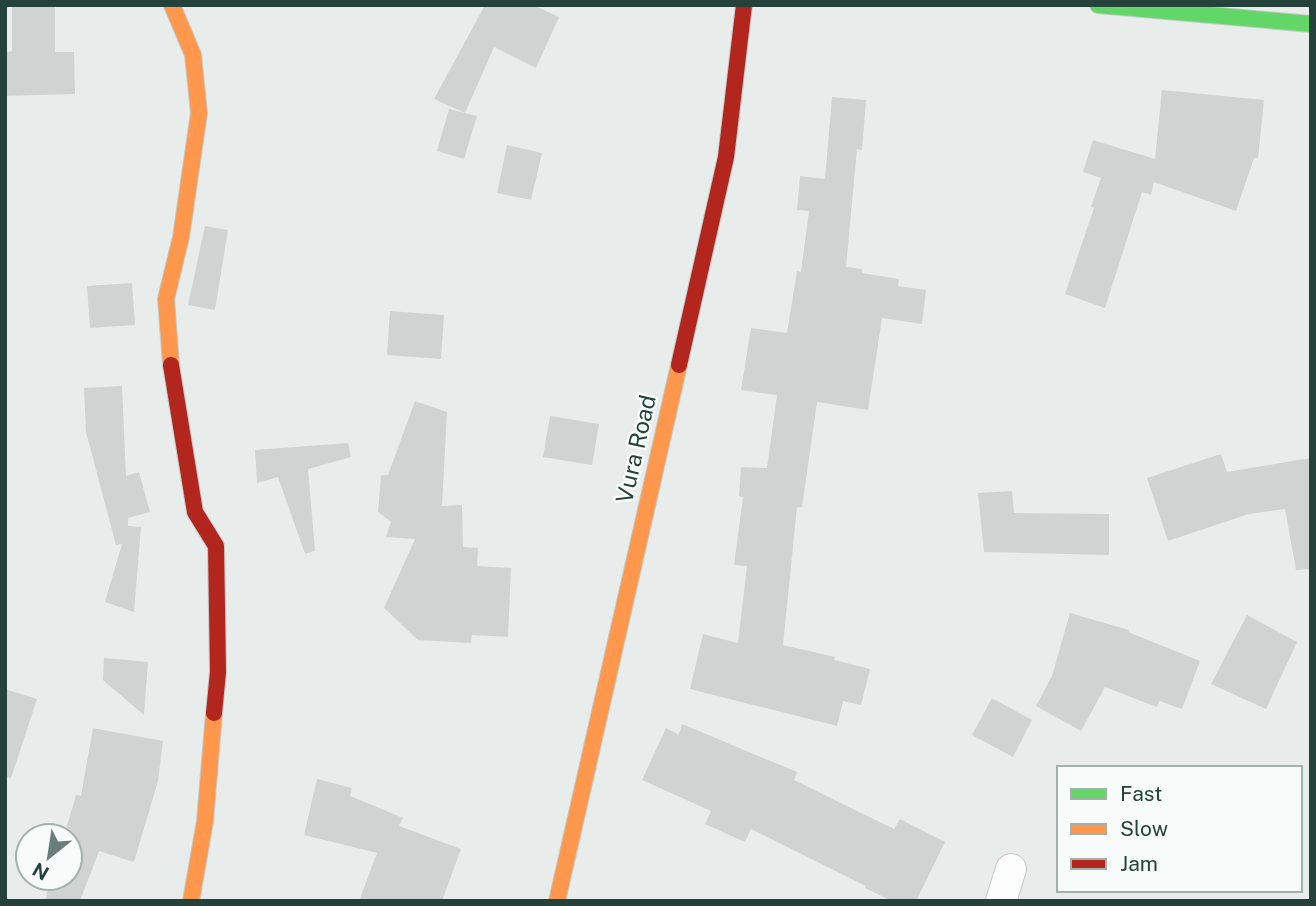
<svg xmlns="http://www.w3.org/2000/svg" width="1316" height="906" font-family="'Public Sans',sans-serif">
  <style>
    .building { fill: #cfd4d2 }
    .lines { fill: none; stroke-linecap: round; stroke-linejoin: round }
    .street-casing { stroke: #c5cac8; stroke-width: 32 }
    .fast-casing { stroke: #c3cbc8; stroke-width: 18 }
    .slow-casing { stroke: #c3cbc8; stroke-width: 18 }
    .jam-casing { stroke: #c3cbc8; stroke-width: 18 }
    .street { stroke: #fcfcfc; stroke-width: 30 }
    .fast { stroke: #63d668; stroke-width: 16 }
    .slow { stroke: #ff974d; stroke-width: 16 }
    .jam { stroke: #b3261e; stroke-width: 16 }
    .labels { text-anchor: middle; stroke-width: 5; stroke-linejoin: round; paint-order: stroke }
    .street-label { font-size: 23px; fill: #24423a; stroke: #f7fbf9 }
  </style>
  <rect width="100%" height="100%" fill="#e8edeb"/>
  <g class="building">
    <path d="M12,5H55V52H74L75,94L5,96V53L12,51Z"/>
    <path d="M485,5H533L559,17L536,68L494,47L465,113L434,99Z"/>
    <path d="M1162,90L1264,100L1258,158H1254L1236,211L1154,182L1151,195L1142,192L1105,308L1065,294L1094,208L1091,207L1101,178L1083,172L1093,140L1155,159Z"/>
    <path d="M832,97L866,100L862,150L857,149L846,267L862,269V273L899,279L898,286L926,290L922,324L882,318L868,410L817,402L802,507H797L783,645L835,657L834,660L870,669L861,705L843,701L837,726L690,689L703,634L738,643L747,566L734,565L743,497L739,496L741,467L767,468L777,395L741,390L751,328L787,333L797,271L801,272L809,211L797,210L800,176L825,179Z"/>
    <path d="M449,109L477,116L464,159L437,151Z"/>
    <path d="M507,145L542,153L531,200L497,193Z"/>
    <path d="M205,226L228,230L215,310L188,305Z"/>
    <path d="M132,283L135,325L90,328L87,286Z"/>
    <path d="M390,311L444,315L441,359L387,355Z"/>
    <path d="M122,386L126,476L139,472L150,512L128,518V526L141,527L134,612L105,602L122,544L116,545L86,432L84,388Z"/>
    <path d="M415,401L447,412L442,506L462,505L463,547L478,548L477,566L511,568L508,637L472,635L471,643L418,640L384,608L415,539L386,537L391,522L378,512L381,475H388Z"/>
    <path d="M550,416L599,424L592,465L543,457Z"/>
    <path d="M348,443L351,457L308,469L315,551L305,554L278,477L257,483L255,450Z"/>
    <path d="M1221,454L1227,472L1311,458V569L1296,570L1285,509L1249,514L1168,541L1147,478Z"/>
    <path d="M1012,491L1014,513L1109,514V555L984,552L978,493Z"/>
    <path d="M1070,613L1129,630L1128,632L1200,661L1182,709L1159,701L1157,707L1105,687L1081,731L1036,706L1052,676Z"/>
    <path d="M1247,615L1297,642L1266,709L1211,684Z"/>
    <path d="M104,658L148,662L144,715L103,680Z"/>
    <path d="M5,689L37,699L11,778L5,777Z"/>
    <path d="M992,698L1032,720L1013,757L972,735Z"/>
    <path d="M682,724L797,772L794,780L894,829L900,819L945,842L916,901H892L865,888L866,886L751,829L745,842L705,824L711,811L642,780L666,728L679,735Z"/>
    <path d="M93,728L163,741L158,781L134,862L99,851L80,901H45L51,878H70V836H64L76,795L81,796Z"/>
    <path d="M317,779L352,788L350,796L403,818L399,826L461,849L442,901H359L377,853L304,835Z"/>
  </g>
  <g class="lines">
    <g class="street-casing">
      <path id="street" d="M1001,901L1011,869"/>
    </g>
    <g class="fast-casing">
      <path id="fast" d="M1098,5L1311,24"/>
    </g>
    <g class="slow-casing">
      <g id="slow">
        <path d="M171,365L166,299L181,237L199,113L193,55L172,5"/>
        <path d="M191,901L205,821L214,713"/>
        <path d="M557,901L679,365"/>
      </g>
    </g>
    <g class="jam-casing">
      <g id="jam">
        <path d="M171,365L195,512L216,546L218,672L214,713"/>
        <path d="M679,365L726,157L744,5"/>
      </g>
    </g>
    <use href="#street" class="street"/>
    <use href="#fast" class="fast"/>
    <use href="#slow" class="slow"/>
    <use href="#jam" class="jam"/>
  </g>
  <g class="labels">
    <g class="street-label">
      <text transform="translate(636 449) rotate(-77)" y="8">Vura Road</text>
    </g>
  </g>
  <rect width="1316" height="906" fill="none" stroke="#24423a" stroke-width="14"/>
  <rect x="1057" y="766" width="245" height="126" fill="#f7fbf9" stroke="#a3b1ad" stroke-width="2"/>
  <rect x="1071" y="789" width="35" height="10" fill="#63d668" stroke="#a3b1ad" stroke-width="2"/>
  <text x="1120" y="801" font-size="21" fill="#24423a">Fast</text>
  <rect x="1071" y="824" width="35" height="10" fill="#ff974d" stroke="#a3b1ad" stroke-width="2"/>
  <text x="1120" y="836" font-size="21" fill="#24423a">Slow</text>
  <rect x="1071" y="859" width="35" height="10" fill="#b3261e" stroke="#a3b1ad" stroke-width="2"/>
  <text x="1120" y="871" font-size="21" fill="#24423a">Jam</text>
  <g transform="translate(49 857) rotate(210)"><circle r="33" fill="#f7fbf9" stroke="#a3b1ad" stroke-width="2"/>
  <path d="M0-5L12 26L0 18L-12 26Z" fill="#697e78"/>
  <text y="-10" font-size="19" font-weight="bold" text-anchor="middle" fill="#24423a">N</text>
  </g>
</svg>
